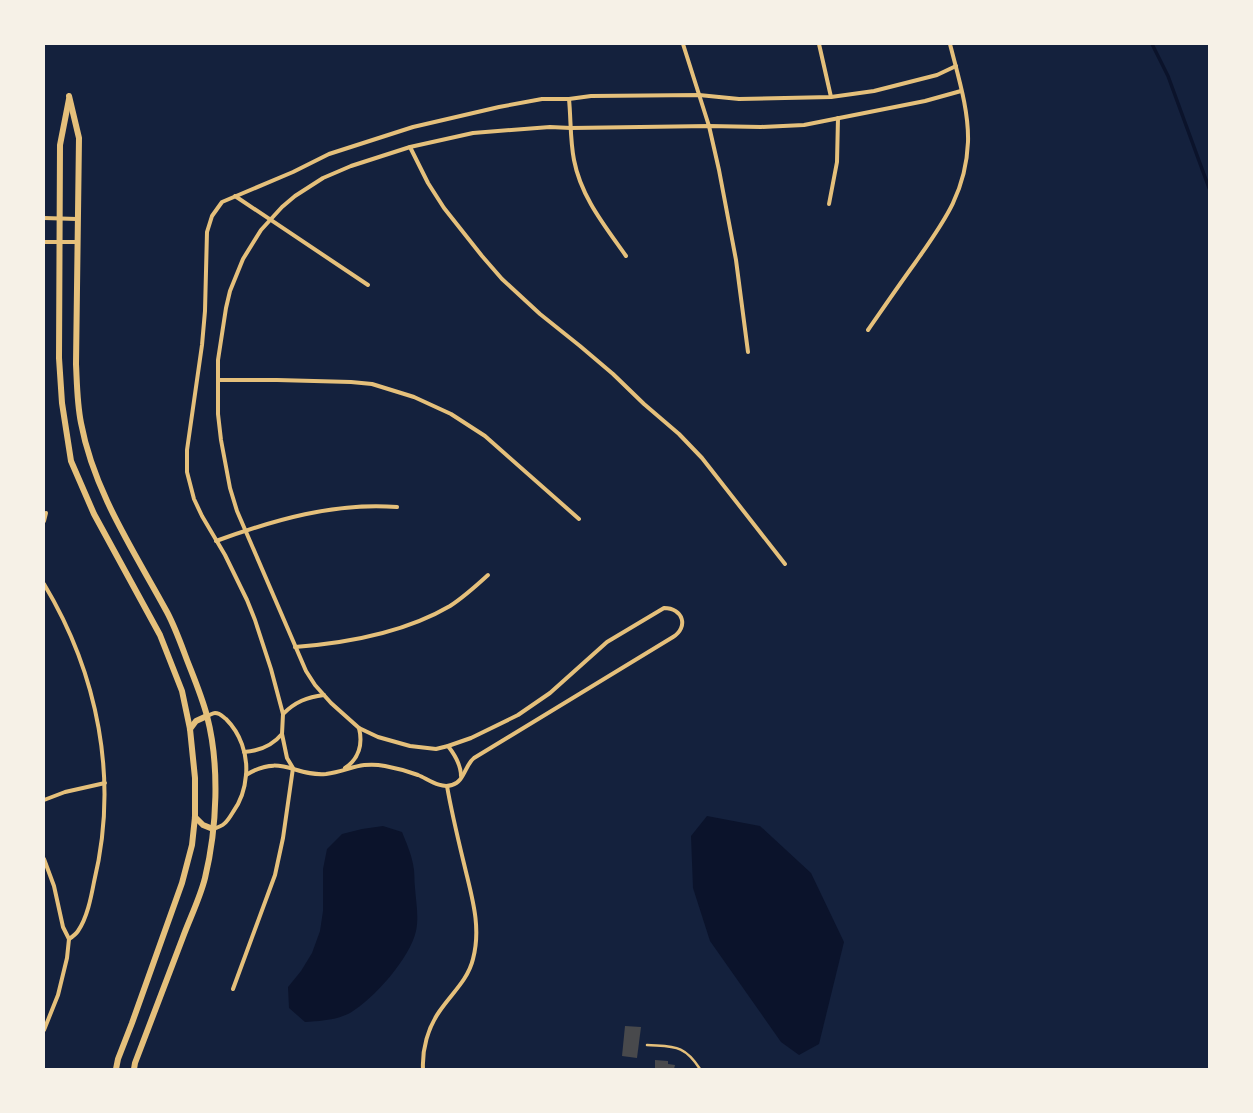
<svg xmlns="http://www.w3.org/2000/svg" width="1253" height="1113" font-family="'PT Sans Narrow',sans-serif">
  <style>
    .water { fill: #0b132b }
    .lines { fill: none; stroke-linecap: round; stroke-linejoin: round }
    .stream { stroke: #0b132b; stroke-width: 3.5 }
    .building { fill: #48494c }
    .service { stroke: #e5c07b; stroke-width: 2.5 }
    .minor { stroke: #e5c07b; stroke-width: 4 }
    .tertiary { stroke: #e5c07b; stroke-width: 6 }
  </style>
  <rect width="100%" height="100%" fill="#14213d"/>
  <g class="water">
    <path d="M707,816L760,826L811,873L844,942L819,1044L799,1055L781,1042L710,941L693,888L691,836Z"/>
    <path d="M383,826L402,832C406,842 411,853 413,864C415,872 414,880 415,888C416,902 419,917 416,931C410,958 374,999 350,1013C337,1020 320,1021 305,1022L289,1008L288,987L301,971L312,953L320,931L323,911V869L327,849L342,834L362,829Z"/>
  </g>
  <g class="lines">
    <path class="stream" d="M1152,44L1168,76L1209,188"/>
  </g>
  <g class="building">
    <path d="M625,1026L641,1027L637,1058L622,1056Z"/>
    <path d="M655,1060L668,1061V1064L675,1065L674,1069H655Z"/>
  </g>
  <g class="lines">
    <path class="service" d="M647,1045C674,1047 684,1044 700,1069"/>
    <g class="minor">
      <path d="M683,44L709,126L719,170L736,260L748,352"/>
      <path d="M819,44L831,97"/>
      <path d="M569,99C571,119 570,140 574,160C581,197 605,226 626,256"/>
      <path d="M410,147L428,183L444,208L482,256L502,279L540,314L580,346L613,374L644,404L679,434L702,458L785,564"/>
      <path d="M235,196L368,285"/>
      <path d="M829,204L837,162L838,118"/>
      <path d="M44,218L77,219"/>
      <path d="M44,242H77"/>
      <path d="M868,330C884,307 899,285 915,263C943,223 966,193 968,142C969,110 958,76 950,44"/>
      <path d="M218,380H277L351,382L372,384L414,397L451,414L485,436L579,519"/>
      <path d="M44,521L46,513"/>
      <path d="M216,541C274,520 335,502 397,507"/>
      <path d="M44,584C98,674 119,779 94,882C91,898 87,918 78,931C76,934 72,937 69,939"/>
      <path d="M295,647C347,643 404,633 450,606C464,597 476,586 488,575"/>
      <path d="M283,714C295,702 307,697 324,695"/>
      <path d="M207,716C210,715 213,713 215,713C220,713 222,716 226,719C240,733 248,754 246,775C245,788 241,801 233,812C227,822 224,826 213,829"/>
      <path d="M448,746C455,755 461,765 461,776"/>
      <path d="M244,752C260,751 272,746 282,734"/>
      <path d="M345,768C359,759 363,744 359,728"/>
      <path d="M246,775C281,753 295,777 326,774C349,771 360,761 385,766C396,768 407,771 418,775C428,779 440,789 452,785C464,782 465,765 474,758L673,637C689,627 683,608 664,608L607,642L550,693L518,715L471,738L448,746L436,749L410,746L378,737L359,728L331,703L315,685L306,671L237,511L230,488L221,440L218,414V360L226,308L230,291L243,259L261,230L282,207L295,196L323,178L351,166L410,147L473,133L550,127L571,128L709,126L761,127L804,125L925,101L961,91"/>
      <path d="M44,800L65,792L105,783"/>
      <path d="M44,859L54,886L63,927L69,939L67,958L58,995L44,1030"/>
      <path d="M233,989L275,875L283,838L293,768L287,758L282,734L283,714L271,669L255,620L247,600L225,555L202,516L194,499L187,472V450L202,345L205,311L207,232L212,216L222,202L293,172L329,154L413,127L499,107L542,99H569L591,96L699,95L739,99L831,97L874,91L937,75L956,66"/>
      <path d="M423,1069C422,1049 428,1028 439,1012C451,994 468,980 473,959C481,929 473,901 466,872C459,843 452,815 447,786"/>
    </g>
    <g class="tertiary">
      <path d="M69,96L79,138L76,364C77,384 77,403 81,423C94,492 134,551 167,612C175,627 181,644 187,660C194,678 202,697 207,716C220,766 217,828 205,878C200,898 190,918 183,937C167,979 151,1021 135,1063L134,1069"/>
      <path d="M69,99L60,145L59,358L62,403L71,461L94,514L160,635L182,691L190,729L195,778V817L192,845L182,883L132,1023L118,1059L116,1069"/>
      <path d="M190,729L196,721L207,716"/>
      <path d="M195,817L203,825L213,829"/>
    </g>
  </g>
  <rect width="1253" height="1113" fill="none" stroke="#f6f1e7" stroke-width="90"/>
</svg>
